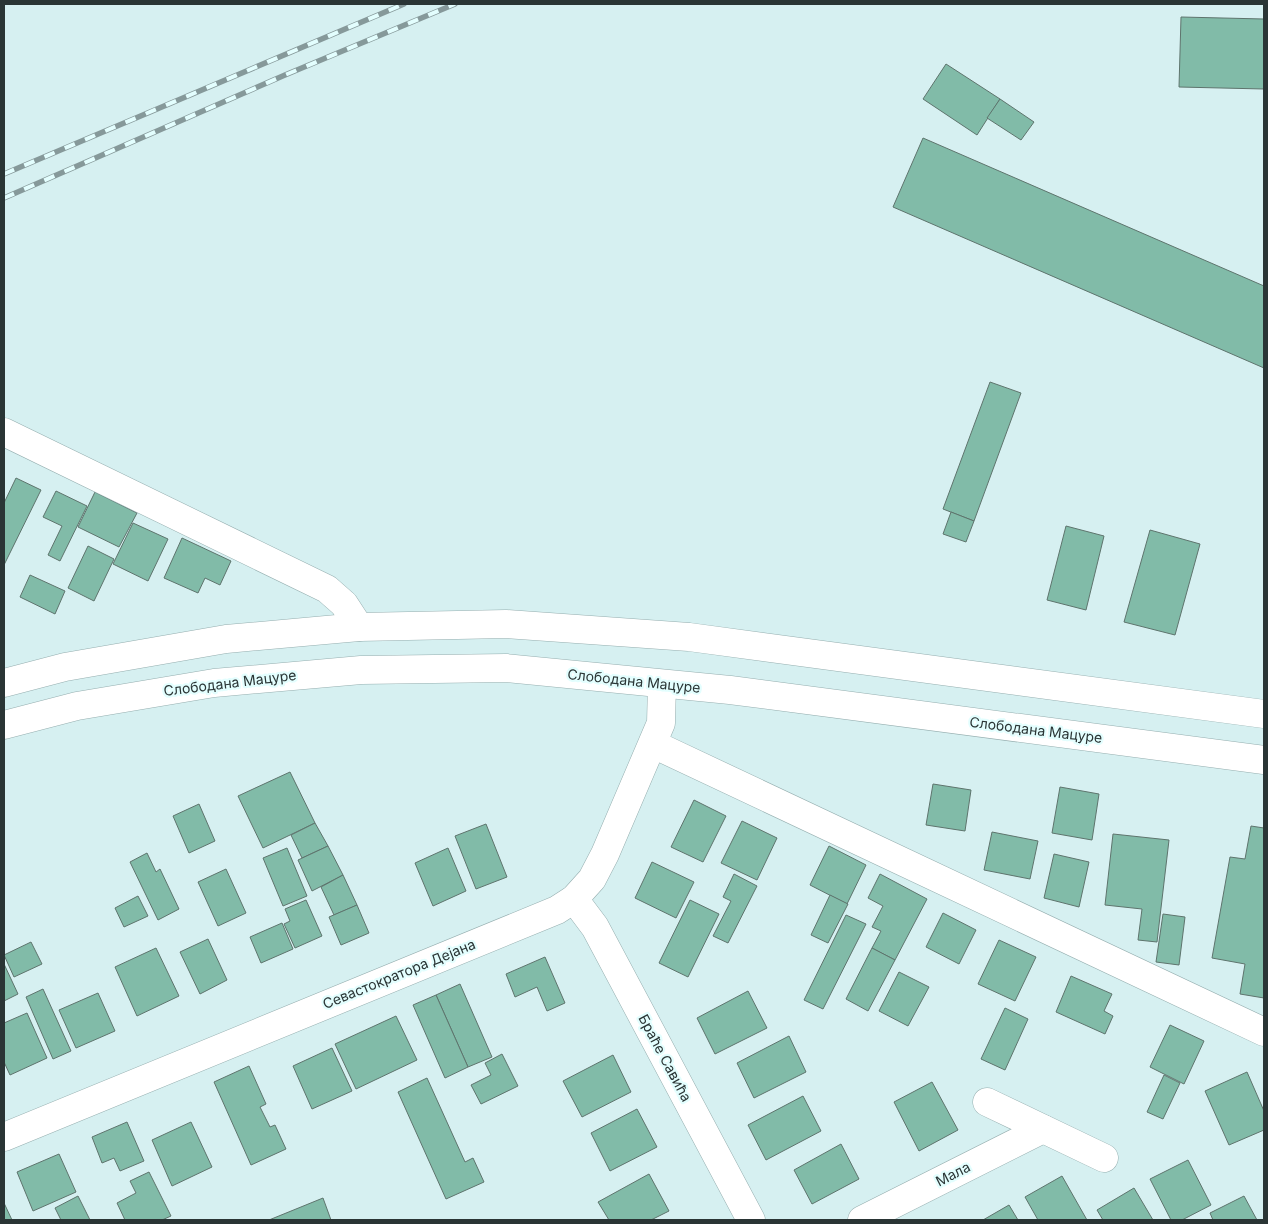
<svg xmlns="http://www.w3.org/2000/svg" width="1268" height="1224" font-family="Inter,sans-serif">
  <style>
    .building { fill: #81bba8; stroke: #5e746d }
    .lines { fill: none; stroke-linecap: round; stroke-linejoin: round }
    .minor-casing { stroke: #95aeaf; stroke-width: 29 }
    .minor { stroke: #fff; stroke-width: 28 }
    .rail-casing { stroke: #86999a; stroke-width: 5.5 }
    .rail { stroke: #e3fefe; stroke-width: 4; stroke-dasharray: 11; stroke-linecap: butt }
    .labels { text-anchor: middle; stroke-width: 4.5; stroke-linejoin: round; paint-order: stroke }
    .street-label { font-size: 14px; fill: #2a3535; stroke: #e3fefe }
  </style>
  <rect width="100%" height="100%" fill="#d6f0f1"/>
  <g class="building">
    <path d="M1181,17L1264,19V89L1179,87Z"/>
    <path d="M946,64L1000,99L977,135L923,99Z"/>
    <path d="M1000,99L1034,122L1021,140L987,118Z"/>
    <path d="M923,138L1264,286V368L893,207Z"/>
    <path d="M990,382L1021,393L974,521L943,509Z"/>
    <path d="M16,478L41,490L4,565V503Z"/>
    <path d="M56,491L87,506L60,561L48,555L62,526L43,517Z"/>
    <path d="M95,492L137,513L119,547L78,527Z"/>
    <path d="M951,512L974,521L966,542L943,534Z"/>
    <path d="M133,523L168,539L148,581L113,564Z"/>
    <path d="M1066,526L1104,536L1086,610L1047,600Z"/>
    <path d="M1150,530L1200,544L1175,635L1124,622Z"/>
    <path d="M182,538L231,561L220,585L205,578L198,593L164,578Z"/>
    <path d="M88,546L114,559L94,601L68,588Z"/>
    <path d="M30,575L65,591L55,614L20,597Z"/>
    <path d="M290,772L315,823L263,848L238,796Z"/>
    <path d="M933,784L971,790L965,831L926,825Z"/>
    <path d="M1060,787L1099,794L1092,840L1052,833Z"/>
    <path d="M694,800L726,816L703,862L671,847Z"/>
    <path d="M199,804L215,841L189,853L173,816Z"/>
    <path d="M742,821L777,838L757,880L721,863Z"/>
    <path d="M315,823L328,846L302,858L291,835Z"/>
    <path d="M486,824L507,877L476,889L455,836Z"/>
    <path d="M1251,826L1264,828V998L1240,994L1245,964L1212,958L1230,857L1245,859Z"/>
    <path d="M992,832L1038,841L1030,879L984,870Z"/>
    <path d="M1113,834L1169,840L1157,942L1138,940L1142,909L1105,905Z"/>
    <path d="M328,846L343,875L312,891L298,860Z"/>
    <path d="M829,846L866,865L847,904L810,885Z"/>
    <path d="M287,848L307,896L283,906L263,858Z"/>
    <path d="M448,848L466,891L433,906L415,863Z"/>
    <path d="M147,853L156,872L160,869L179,909L158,920L130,862Z"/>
    <path d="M1054,854L1089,862L1079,907L1044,898Z"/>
    <path d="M652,862L694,882L676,918L635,898Z"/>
    <path d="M226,869L246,913L218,926L198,882Z"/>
    <path d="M734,874L757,886L728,943L713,936L731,901L723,897Z"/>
    <path d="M880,874L927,899L895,960L872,948L881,931L872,927L883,906L868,898Z"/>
    <path d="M343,875L357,905L334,915L321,887Z"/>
    <path d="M830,895L848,904L828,943L811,935Z"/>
    <path d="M138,896L148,916L124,927L115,908Z"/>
    <path d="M306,900L322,936L295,948L284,924L290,921L285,909Z"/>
    <path d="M690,900L719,914L688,977L659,963Z"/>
    <path d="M357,905L369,933L341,945L329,917Z"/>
    <path d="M943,913L976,930L959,964L926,947Z"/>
    <path d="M1163,914L1185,917L1179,965L1156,962Z"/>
    <path d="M846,915L866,924L823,1009L804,1000Z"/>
    <path d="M282,923L293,949L261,963L250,937Z"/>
    <path d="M208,939L227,980L200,994L180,952Z"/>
    <path d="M999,940L1036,957L1015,1001L978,984Z"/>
    <path d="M31,942L42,964L14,977L4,955Z"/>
    <path d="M156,948L179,996L137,1016L115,967Z"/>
    <path d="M872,948L895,960L868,1011L846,999Z"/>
    <path d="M545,957L565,1003L547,1011L537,987L515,997L506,974Z"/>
    <path d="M4,964L18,994L4,1001Z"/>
    <path d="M899,972L929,987L908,1026L879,1011Z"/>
    <path d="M1071,976L1112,994L1104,1011L1113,1016L1105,1034L1056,1012Z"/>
    <path d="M460,984L492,1057L468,1067L436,995Z"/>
    <path d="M43,989L71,1051L53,1059L26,997Z"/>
    <path d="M748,991L767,1028L715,1054L697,1018Z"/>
    <path d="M98,993L115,1031L76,1048L59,1010Z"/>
    <path d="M436,995L468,1067L445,1078L413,1005Z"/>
    <path d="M1005,1008L1028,1019L1005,1070L981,1059Z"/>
    <path d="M27,1013L47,1058L10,1075L4,1062V1023Z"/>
    <path d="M396,1016L417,1060L356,1089L335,1044Z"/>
    <path d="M1170,1025L1204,1041L1184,1084L1150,1067Z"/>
    <path d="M789,1036L806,1072L754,1098L737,1063Z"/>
    <path d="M332,1048L352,1091L312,1109L293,1066Z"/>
    <path d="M502,1054L518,1086L481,1104L471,1085L491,1075L485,1063Z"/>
    <path d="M613,1055L631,1092L582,1117L563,1081Z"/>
    <path d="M249,1066L266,1104L260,1107L270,1127L275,1125L286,1149L251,1165L214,1082Z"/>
    <path d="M1247,1072L1264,1111V1130L1229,1145L1205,1091Z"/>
    <path d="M1164,1075L1180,1083L1163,1119L1147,1112Z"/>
    <path d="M427,1078L465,1162L473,1158L484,1182L446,1199L398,1092Z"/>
    <path d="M932,1082L958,1130L919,1151L894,1102Z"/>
    <path d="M803,1096L821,1131L766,1160L748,1125Z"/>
    <path d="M637,1109L657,1147L610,1171L591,1133Z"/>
    <path d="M127,1122L144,1161L120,1171L114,1158L102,1163L92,1137Z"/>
    <path d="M191,1122L212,1167L172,1186L152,1140Z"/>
    <path d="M841,1144L859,1179L812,1204L794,1170Z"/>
    <path d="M59,1154L76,1192L33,1211L17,1172Z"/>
    <path d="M1188,1160L1211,1205L1182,1220H1171L1150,1179Z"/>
    <path d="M149,1172L171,1216L162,1220H125L117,1203L136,1193L130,1181Z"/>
    <path d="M649,1174L669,1211L651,1220H609L598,1202Z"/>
    <path d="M1062,1176L1087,1220H1038L1025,1197Z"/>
    <path d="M1134,1188L1153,1220H1103L1097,1210Z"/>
    <path d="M78,1196L90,1220H61L55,1208Z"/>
    <path d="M1244,1196L1257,1220H1213L1210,1213Z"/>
    <path d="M323,1198L331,1220H269Z"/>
    <path d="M4,1203L12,1220H4Z"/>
    <path d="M1009,1205L1018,1220H983Z"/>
  </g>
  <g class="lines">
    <g class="minor-casing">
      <g id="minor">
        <path d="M4,432L327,589L344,604L359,627"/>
        <path d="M4,683L65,667L226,639L359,627L506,624L689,637L1264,714"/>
        <path d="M4,725L77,706L214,683L361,670L506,668L730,690L1264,760"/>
        <path d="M653,744L1264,1032"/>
        <path d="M574,899L595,927L751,1220"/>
        <path d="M987,1102L1104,1158"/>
        <path d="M4,1137L557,910L574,899L592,879L605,854L661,723L662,684"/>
        <path d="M862,1220L1043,1129"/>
      </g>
    </g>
    <use href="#minor" class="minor"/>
    <g class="rail-casing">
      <g id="rail">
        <path d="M4,174L404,4"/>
        <path d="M4,198L285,75L455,4"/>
      </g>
    </g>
    <use href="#rail" class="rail"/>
  </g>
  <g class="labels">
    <g class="street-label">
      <text transform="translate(634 681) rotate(6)" y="5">Слободана Мацуре</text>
      <text transform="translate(230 683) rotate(-7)" y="5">Слободана Мацуре</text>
      <text transform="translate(1036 730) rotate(7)" y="5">Слободана Мацуре</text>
      <text transform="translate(399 974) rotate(-22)" y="5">Севастократора Дејана</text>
      <text transform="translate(665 1058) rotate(62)" y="5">Браће Савића</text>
      <text transform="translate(953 1174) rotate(-27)" y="5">Мала</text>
    </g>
  </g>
  <rect width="1268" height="1224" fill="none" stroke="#2a3535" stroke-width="10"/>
</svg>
